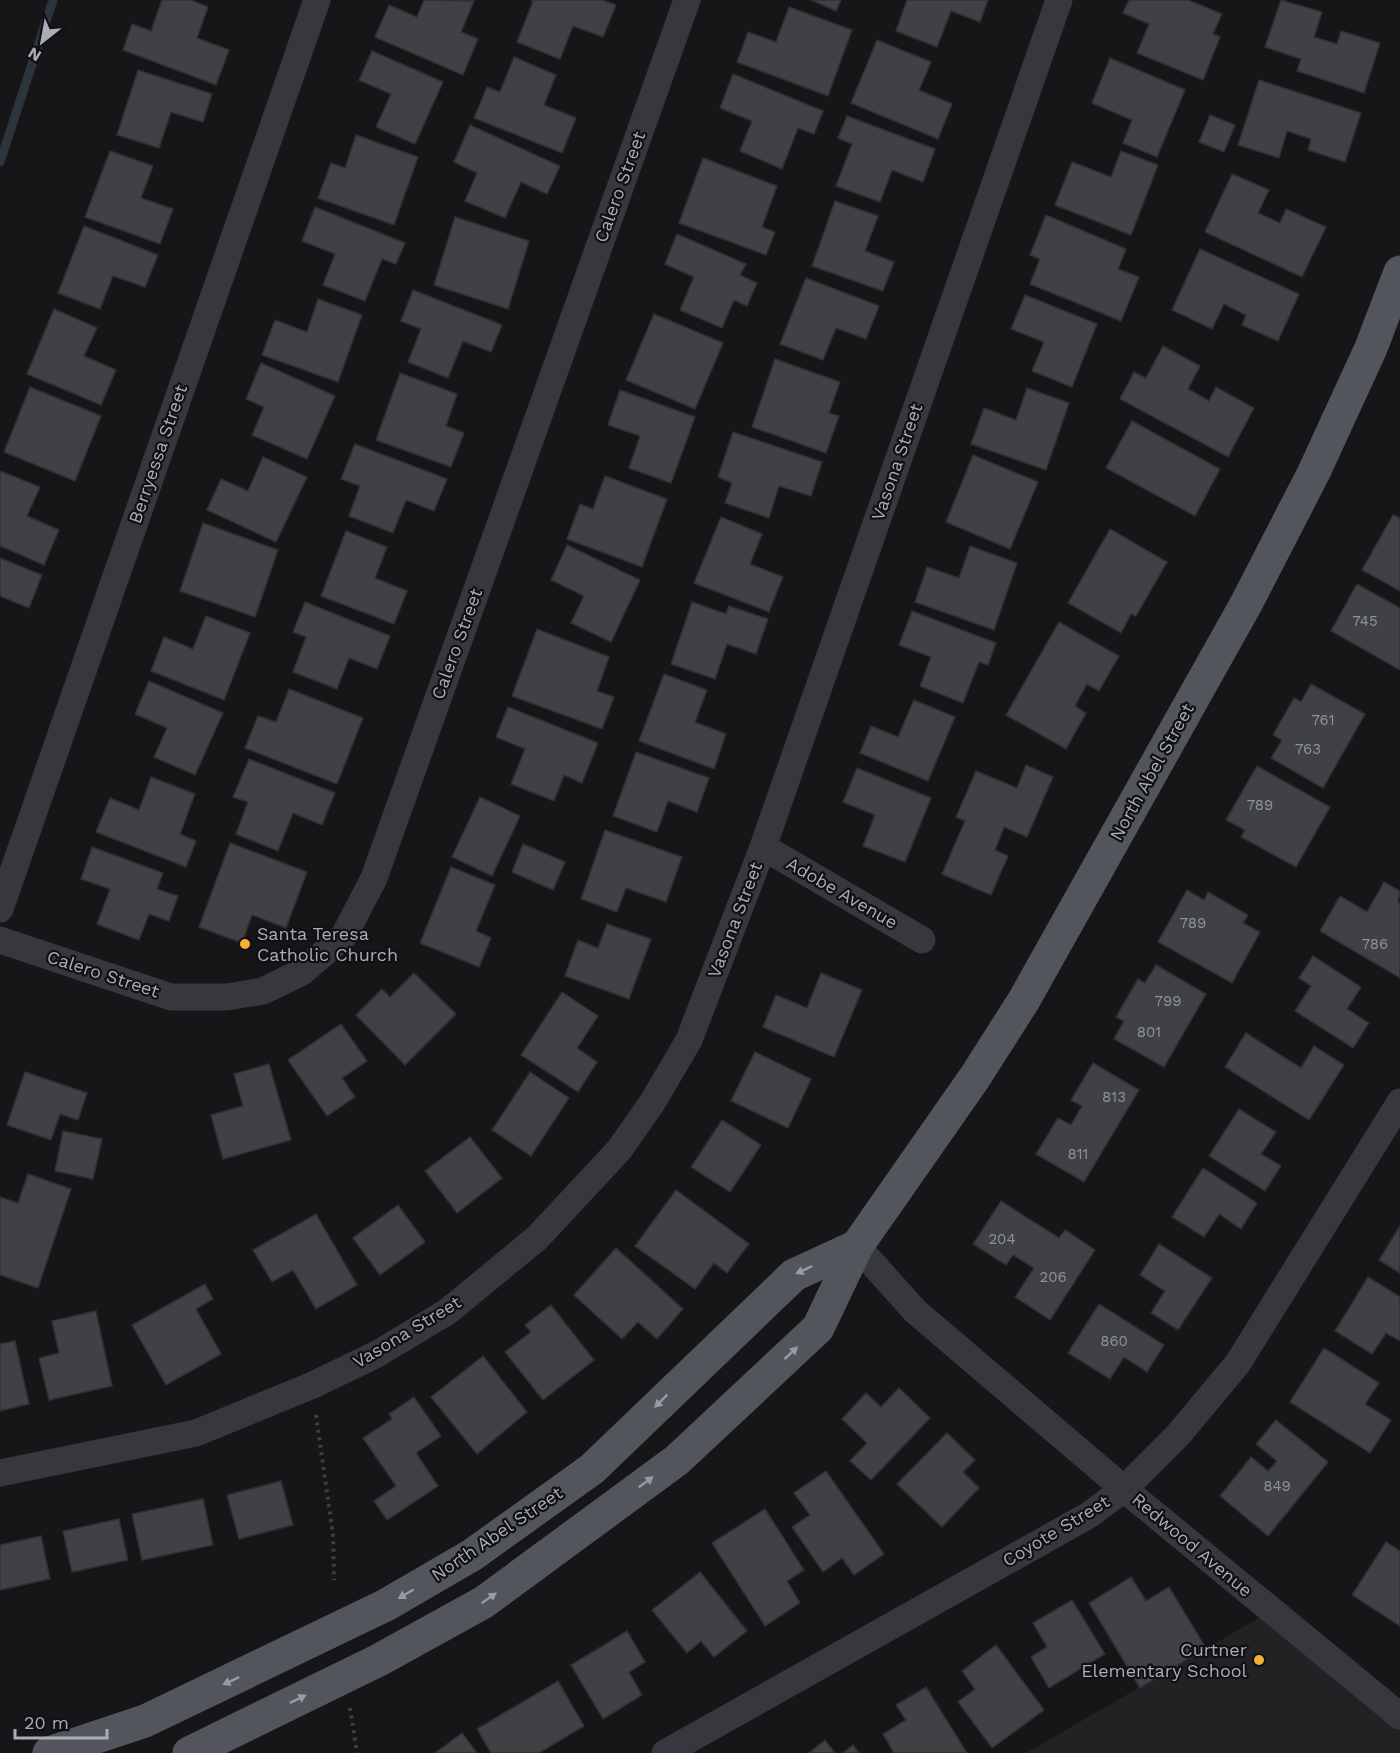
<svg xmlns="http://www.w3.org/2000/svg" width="1400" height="1753" font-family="'Work Sans',sans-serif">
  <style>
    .built { fill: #222225 }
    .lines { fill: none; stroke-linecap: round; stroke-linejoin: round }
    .stream { stroke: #2c353c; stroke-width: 9 }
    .building { fill: #404145; stroke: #303034; stroke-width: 1.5 }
    .path { stroke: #3d3f44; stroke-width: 4; stroke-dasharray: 3 4.5; stroke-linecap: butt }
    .minor { stroke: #37383d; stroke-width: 27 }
    .primary { stroke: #53555c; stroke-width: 33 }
    .oneway { fill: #979ba6 }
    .poi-dot { fill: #f2b134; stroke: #111113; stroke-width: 2 }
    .labels { text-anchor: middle; stroke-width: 4.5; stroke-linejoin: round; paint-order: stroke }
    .number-label { font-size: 15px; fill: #8e929b }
    .street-label { font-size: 18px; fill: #a8adb8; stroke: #111113 }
    .poi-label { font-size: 18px; fill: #a8adb8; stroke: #111113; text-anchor: start }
  </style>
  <rect width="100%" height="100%" fill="#161618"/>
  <path class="built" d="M1271,1611L1400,1716V1753H1026Z"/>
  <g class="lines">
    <path class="stream" d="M0,162L53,0"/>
  </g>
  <g class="building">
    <path d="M162,0H191L208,7L197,38L229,50L216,85L123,50L132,24L151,31Z"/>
    <path d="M424,0L474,1L461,32L478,39L463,75L375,37L389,5L417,17Z"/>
    <path d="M531,0H602L616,5L603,37L573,26L560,59L517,42L533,1Z"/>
    <path d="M811,0H841L836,11Z"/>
    <path d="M907,0H988L980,22L951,11L937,47L896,31Z"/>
    <path d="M1129,0H1188L1222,14L1213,34L1220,37L1203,80L1137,53L1149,24L1123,13Z"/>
    <path d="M1281,0L1322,12L1314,37L1337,44L1341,31L1380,43L1364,93L1297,71L1301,59L1265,47Z"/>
    <path d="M789,7L852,30L828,96L737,62L748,32L776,42Z"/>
    <path d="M877,40L931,62L919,90L952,104L938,139L851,103Z"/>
    <path d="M372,51L443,82L415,144L376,127L391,94L359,80Z"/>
    <path d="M514,57L556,75L544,105L576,118L562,153L474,118L487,87L500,92Z"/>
    <path d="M1110,58L1185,90L1157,157L1123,143L1132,120L1092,103Z"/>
    <path d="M138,70L212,94L203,122L171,112L159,148L117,135Z"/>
    <path d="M733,74L823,111L814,134L798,128L782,169L740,151L752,121L720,108Z"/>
    <path d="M1259,80L1361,113L1345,162L1308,150L1311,139L1287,131L1279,158L1238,145Z"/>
    <path d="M1210,115L1235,125L1224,152L1199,142Z"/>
    <path d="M847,116L935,149L923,182L892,170L880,202L836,186L852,144L838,138Z"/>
    <path d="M470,125L560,166L547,194L521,182L505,218L465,201L477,173L454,162Z"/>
    <path d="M356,135L418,157L394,225L318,198L331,163L345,168Z"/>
    <path d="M110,151L153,166L141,198L173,209L160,244L85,217Z"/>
    <path d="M1121,151L1158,165L1131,235L1055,205L1072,162L1111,177Z"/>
    <path d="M703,158L777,186L762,227L775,232L766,255L679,223Z"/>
    <path d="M1232,174L1269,190L1258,213L1280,223L1286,209L1326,227L1302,277L1205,232Z"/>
    <path d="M835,201L878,216L865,251L894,262L883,291L812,266Z"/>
    <path d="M315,207L405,243L396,264L382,259L365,301L323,285L335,254L302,241Z"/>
    <path d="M1046,215L1126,249L1118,269L1139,277L1121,321L1030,284L1040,259L1030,255Z"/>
    <path d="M455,217L529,241L508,309L434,285Z"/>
    <path d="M84,226L158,255L145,287L113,276L100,309L58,293Z"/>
    <path d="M677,234L746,264L740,275L757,283L747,306L734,300L722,328L680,310L694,277L665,264Z"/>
    <path d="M1200,249L1299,294L1278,341L1242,325L1246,315L1224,304L1212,329L1172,310Z"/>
    <path d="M806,278L879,306L866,339L836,328L823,360L780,344Z"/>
    <path d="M413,290L502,325L491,352L463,341L448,378L408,362L421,329L401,321Z"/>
    <path d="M1025,295L1097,324L1072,387L1032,371L1044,342L1011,329Z"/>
    <path d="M318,299L362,315L338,382L262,355L275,320L307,332Z"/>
    <path d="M54,309L97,328L84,356L116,370L101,405L27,374Z"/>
    <path d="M654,314L723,343L695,409L626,380Z"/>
    <path d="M1163,346L1200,366L1188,389L1209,401L1216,387L1254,408L1228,457L1120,399L1134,372L1146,378Z"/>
    <path d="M775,359L840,382L829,413L839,416L826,453L752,427Z"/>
    <path d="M261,363L335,396L307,459L252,435L264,407L246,399Z"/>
    <path d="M400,373L457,394L446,426L464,433L451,467L376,440Z"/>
    <path d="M30,387L101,416L75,481L4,452Z"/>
    <path d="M1027,388L1069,403L1046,470L971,444L984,408L1016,420Z"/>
    <path d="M620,390L695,417L671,483L629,468L640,436L608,425Z"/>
    <path d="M1132,421L1220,469L1195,516L1106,468Z"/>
    <path d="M733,432L822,462L811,496L779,486L769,518L725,503L732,483L718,477Z"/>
    <path d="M355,444L447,479L434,511L406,500L393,533L349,516L360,486L341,479Z"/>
    <path d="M973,455L1038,482L1010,549L946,522Z"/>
    <path d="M263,457L307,477L276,542L207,510L221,479L248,491Z"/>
    <path d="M0,471L40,487L27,516L59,530L44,565L0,546Z"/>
    <path d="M605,476L667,499L642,567L567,539L580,504L593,509Z"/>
    <path d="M1393,515L1400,518V591L1362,570Z"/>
    <path d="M721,517L762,534L750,564L783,577L769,612L694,583Z"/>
    <path d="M203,523L278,550L255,617L180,591Z"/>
    <path d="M1110,529L1167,562L1136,616L1131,614L1121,633L1068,603Z"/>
    <path d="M346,531L387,547L375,578L407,591L394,624L321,596Z"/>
    <path d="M567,545L640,580L611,642L571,623L584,596L551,580Z"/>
    <path d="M970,546L1017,563L994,630L915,602L927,567L959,578Z"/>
    <path d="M0,558L42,575L29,608L0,596Z"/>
    <path d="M1357,584L1400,608V670L1331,631Z"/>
    <path d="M305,602L390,636L377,669L349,658L337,689L293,672L306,637L293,632Z"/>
    <path d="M692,602L726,614L729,606L768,619L756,654L727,644L715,679L671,664Z"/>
    <path d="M912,611L996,643L988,665L979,662L963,703L920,686L931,657L899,645Z"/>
    <path d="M206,616L250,633L224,700L151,671L164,637L193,649Z"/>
    <path d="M1059,622L1119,656L1099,691L1087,684L1075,706L1086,713L1066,749L1006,715Z"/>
    <path d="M537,629L609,657L597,691L614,697L602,729L512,696Z"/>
    <path d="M664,674L707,690L695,722L726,734L714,769L639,741Z"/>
    <path d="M149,681L223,713L195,775L154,757L167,728L135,714Z"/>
    <path d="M1311,684L1365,714L1323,788L1271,758L1282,740L1273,735L1294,698L1301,702Z"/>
    <path d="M289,689L363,718L337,784L245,748L258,716L276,722Z"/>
    <path d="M914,700L955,717L928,781L860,753L871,726L898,737Z"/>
    <path d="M508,707L598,743L582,783L564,775L554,801L511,784L525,749L496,737Z"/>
    <path d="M636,752L709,778L697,812L668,801L657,832L613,816Z"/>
    <path d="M249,759L335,793L322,825L293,813L278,851L236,834L248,802L233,797Z"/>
    <path d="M1026,765L1053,777L1027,837L1004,827L995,850L1008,856L991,895L942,874L965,821L956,817L976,771L1017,788Z"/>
    <path d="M1257,766L1330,807L1296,867L1241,837L1245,830L1226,820Z"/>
    <path d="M857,768L931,798L905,862L863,846L875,815L843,802Z"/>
    <path d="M151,777L195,794L180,834L196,841L186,867L96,832L110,798L139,810Z"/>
    <path d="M480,797L520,816L492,876L452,857Z"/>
    <path d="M605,830L682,857L666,902L626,888L617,912L581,899Z"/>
    <path d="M230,843L307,872L286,928L252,915L242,943L199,927Z"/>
    <path d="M523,844L565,862L553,890L512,872Z"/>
    <path d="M92,847L163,873L157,889L178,896L169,921L149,914L139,940L97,924L110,889L81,879Z"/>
    <path d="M451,867L495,885L476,931L491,938L479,967L420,943Z"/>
    <path d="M1384,882L1400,891L1398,902L1400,903V978L1320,931L1340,896L1367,912Z"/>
    <path d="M1187,890L1204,900L1208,892L1248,915L1243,923L1260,932L1232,983L1158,942Z"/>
    <path d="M607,924L651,939L629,999L565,976L578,940L598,948Z"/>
    <path d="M1313,956L1361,987L1347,1009L1369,1023L1353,1048L1295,1011L1311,986L1299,978Z"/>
    <path d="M1156,965L1206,994L1164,1067L1114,1039L1124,1021L1116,1017L1138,979L1145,983Z"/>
    <path d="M414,973L456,1014L405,1065L356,1015L382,989L390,997Z"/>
    <path d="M821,973L862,990L834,1057L763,1027L776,995L807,1008Z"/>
    <path d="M562,992L598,1016L577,1048L597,1062L578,1092L521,1055Z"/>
    <path d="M341,1024L367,1061L342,1078L355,1097L327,1116L288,1060Z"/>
    <path d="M1246,1033L1301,1068L1314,1046L1344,1065L1309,1120L1225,1067Z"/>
    <path d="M755,1052L811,1079L788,1128L731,1101Z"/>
    <path d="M1093,1063L1139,1090L1084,1182L1036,1154L1058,1118L1071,1125L1082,1106L1071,1100Z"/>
    <path d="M269,1064L291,1140L223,1159L211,1115L243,1106L234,1074Z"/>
    <path d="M25,1072L87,1093L78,1120L60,1114L51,1140L7,1125Z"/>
    <path d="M530,1072L569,1098L531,1156L492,1130Z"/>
    <path d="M1239,1109L1276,1132L1261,1154L1281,1166L1265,1191L1209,1156Z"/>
    <path d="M722,1120L761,1145L730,1192L691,1167Z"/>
    <path d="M63,1131L102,1139L93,1179L55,1171Z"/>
    <path d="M470,1137L502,1178L457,1213L425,1171Z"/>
    <path d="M1203,1168L1257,1203L1241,1229L1219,1214L1204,1237L1172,1217Z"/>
    <path d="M28,1174L71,1189L38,1288L0,1275V1197L18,1203Z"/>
    <path d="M676,1190L749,1244L727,1273L714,1263L695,1289L635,1246Z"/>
    <path d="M1001,1201L1059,1238L1065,1230L1095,1250L1050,1320L1015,1297L1034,1268L1013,1255L1006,1265L973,1244Z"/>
    <path d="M398,1205L425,1242L380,1275L353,1238Z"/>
    <path d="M316,1214L357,1285L316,1309L293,1270L272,1282L253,1250Z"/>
    <path d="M1400,1226V1273L1379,1260Z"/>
    <path d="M1159,1244L1212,1278L1178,1330L1151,1313L1165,1291L1140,1275Z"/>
    <path d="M616,1248L683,1309L657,1339L638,1322L622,1339L574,1295Z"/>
    <path d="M1368,1277L1400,1297V1341L1386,1333L1372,1354L1335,1331Z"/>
    <path d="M205,1284L213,1299L196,1309L221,1354L166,1385L132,1325Z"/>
    <path d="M1099,1304L1164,1345L1147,1372L1124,1357L1110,1379L1068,1353Z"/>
    <path d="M551,1305L594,1360L543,1400L505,1352L531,1332L525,1325Z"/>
    <path d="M96,1311L112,1386L49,1400L39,1358L59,1353L52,1321Z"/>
    <path d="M15,1341L29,1404L0,1411V1344Z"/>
    <path d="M1324,1348L1379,1383L1365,1404L1391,1420L1370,1453L1290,1402Z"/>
    <path d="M483,1356L527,1412L477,1454L431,1397Z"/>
    <path d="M899,1388L930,1418L871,1480L850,1461L867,1443L842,1419L866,1393L881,1407Z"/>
    <path d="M414,1397L441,1436L416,1453L438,1486L387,1520L374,1501L396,1486L363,1438L392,1419L389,1414Z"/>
    <path d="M1276,1420L1328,1462L1268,1536L1220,1496L1251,1457L1268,1471L1277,1461L1256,1444Z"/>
    <path d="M947,1433L975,1460L963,1472L979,1488L942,1527L897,1484Z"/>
    <path d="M826,1471L884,1554L854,1575L842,1558L823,1572L792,1527L810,1515L794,1493Z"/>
    <path d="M281,1481L293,1525L239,1539L227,1495Z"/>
    <path d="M203,1499L213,1545L142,1560L132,1514Z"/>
    <path d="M765,1509L804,1570L787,1581L800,1603L765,1626L712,1543Z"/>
    <path d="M119,1519L128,1560L72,1572L63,1531Z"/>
    <path d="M41,1536L50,1579L0,1590V1545Z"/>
    <path d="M1386,1542L1400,1551V1626L1352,1595Z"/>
    <path d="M700,1572L747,1631L714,1657L701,1641L687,1653L652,1610Z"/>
    <path d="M1131,1577L1146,1601L1169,1587L1206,1648L1140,1688L1089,1603Z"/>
    <path d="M1072,1600L1105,1654L1049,1688L1031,1657L1047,1647L1033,1623Z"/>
    <path d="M627,1631L645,1662L629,1672L642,1695L603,1719L571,1665Z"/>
    <path d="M996,1645L1044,1710L992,1748L958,1702L975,1689L962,1671Z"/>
    <path d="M558,1681L584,1726L539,1753H491L477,1729Z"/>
    <path d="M926,1687L967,1753H894L883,1734L906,1720L896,1705Z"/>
    <path d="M462,1733L477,1753H435Z"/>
    <path d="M825,1740L835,1753H809Z"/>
    <path d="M853,1745L859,1753H843Z"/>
  </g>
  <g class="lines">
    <g class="path">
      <path d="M316,1415L333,1535L334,1580"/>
      <path d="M350,1708L357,1753"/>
    </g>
    <g class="minor">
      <path d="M763,847L922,940"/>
      <path d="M0,909L317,0"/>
      <path d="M0,940L171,997H227L263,991L302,972L344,936L374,878L687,0"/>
      <path d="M857,1246L915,1311L1124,1489L1400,1716"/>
      <path d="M0,1473L196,1433L313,1385L377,1354L447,1312L537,1238L619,1150L652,1103L689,1040L763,847L1059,0"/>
      <path d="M665,1753L1089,1515L1124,1489L1178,1435L1238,1363L1400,1102"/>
    </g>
    <g class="primary">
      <path d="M49,1753L145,1721L386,1605L472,1555L592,1469L794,1275L857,1246"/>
      <path d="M189,1753L379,1660L484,1602L677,1460L818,1328L857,1246L975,1077L1024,1000L1246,604L1314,472L1371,348L1400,272"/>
    </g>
  </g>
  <defs><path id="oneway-solid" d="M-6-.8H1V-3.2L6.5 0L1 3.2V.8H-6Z" transform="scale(1.5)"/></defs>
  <g class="oneway">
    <use href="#oneway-solid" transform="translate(804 1270) rotate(155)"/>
    <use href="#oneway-solid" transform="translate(791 1353) rotate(-43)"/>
    <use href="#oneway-solid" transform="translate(661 1401) rotate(135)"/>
    <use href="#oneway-solid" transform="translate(646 1482) rotate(-36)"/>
    <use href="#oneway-solid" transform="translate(406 1594) rotate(150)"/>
    <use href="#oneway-solid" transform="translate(489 1598) rotate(-35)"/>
    <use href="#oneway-solid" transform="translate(231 1681) rotate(155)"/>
    <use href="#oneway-solid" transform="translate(298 1699) rotate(-26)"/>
  </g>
  <g class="poi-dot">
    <circle cx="245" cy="944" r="6"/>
    <circle cx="1259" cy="1660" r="6"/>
  </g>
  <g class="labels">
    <g class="number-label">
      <text x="1365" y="626">745</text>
      <text x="1323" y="725">761</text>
      <text x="1308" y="754">763</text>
      <text x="1260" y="810">789</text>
      <text x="1193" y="928">789</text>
      <text x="1375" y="949">786</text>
      <text x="1168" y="1006">799</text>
      <text x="1149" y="1037">801</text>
      <text x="1114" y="1102">813</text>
      <text x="1078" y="1159">811</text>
      <text x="1002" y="1244">204</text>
      <text x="1053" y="1282">206</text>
      <text x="1114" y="1346">860</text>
      <text x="1277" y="1491">849</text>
    </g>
    <g class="street-label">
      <text transform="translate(620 187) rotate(-70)" y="6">Calero Street</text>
      <text transform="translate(158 454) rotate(-71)" y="6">Berryessa Street</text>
      <text transform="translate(897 462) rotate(-71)" y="6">Vasona Street</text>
      <text transform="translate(457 644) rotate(-70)" y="6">Calero Street</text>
      <text transform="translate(1152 772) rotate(-61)" y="6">North Abel Street</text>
      <text transform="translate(842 893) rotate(30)" y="6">Adobe Avenue</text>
      <text transform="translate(735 920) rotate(-69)" y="6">Vasona Street</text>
      <text transform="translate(103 974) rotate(18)" y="6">Calero Street</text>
      <text transform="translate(407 1332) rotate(-31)" y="6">Vasona Street</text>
      <text transform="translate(1056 1531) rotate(-31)" y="6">Coyote Street</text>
      <text transform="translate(497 1534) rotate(-34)" y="6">North Abel Street</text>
      <text transform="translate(1192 1545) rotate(40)" y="6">Redwood Avenue</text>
    </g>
    <g class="poi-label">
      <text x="257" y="940">Santa Teresa<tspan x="257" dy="21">Catholic Church</tspan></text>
      <text x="1247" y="1656" text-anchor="end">Curtner<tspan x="1247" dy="21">Elementary School</tspan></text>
    </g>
  </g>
  <g transform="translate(42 42) rotate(211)" stroke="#111113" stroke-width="4.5" paint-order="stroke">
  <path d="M0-4.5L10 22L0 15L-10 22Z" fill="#a8adb8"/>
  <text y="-9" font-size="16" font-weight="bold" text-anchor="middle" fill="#a8adb8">N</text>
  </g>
  <path d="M15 1729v9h92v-9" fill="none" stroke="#a8adb8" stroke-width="3"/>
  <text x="24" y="1729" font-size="18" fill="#a8adb8" stroke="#111113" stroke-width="4.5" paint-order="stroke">20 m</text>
</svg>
